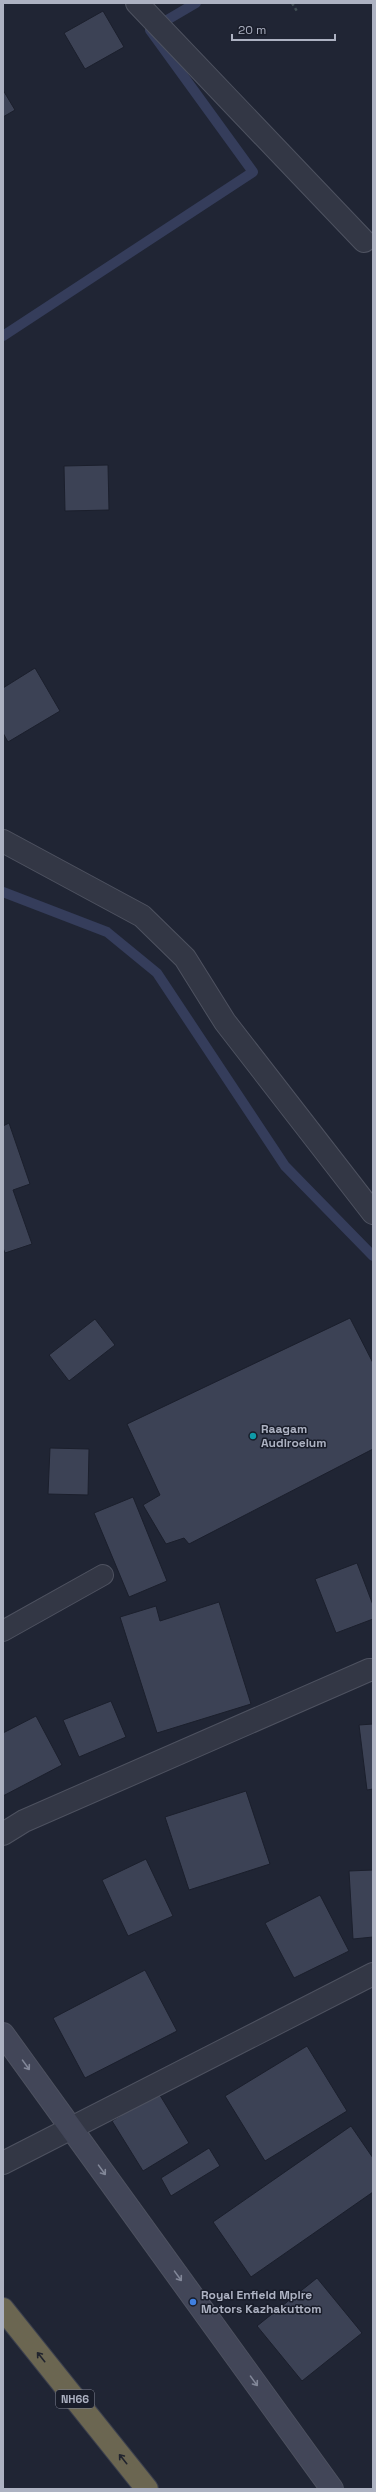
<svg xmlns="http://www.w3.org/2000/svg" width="376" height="2492" font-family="'Space Grotesk',sans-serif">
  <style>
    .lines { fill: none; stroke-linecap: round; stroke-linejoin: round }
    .stream { stroke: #353d5b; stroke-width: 10 }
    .building { fill: #3c4255; stroke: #1b1f2c }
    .lane-casing { stroke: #4e5260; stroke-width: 22 }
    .street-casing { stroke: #4e5260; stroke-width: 24 }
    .secondary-casing { stroke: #4e5260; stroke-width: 24 }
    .highway-casing { stroke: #3b3f4d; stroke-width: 24 }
    .path { stroke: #404d53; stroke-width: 2.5; stroke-dasharray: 3 3; stroke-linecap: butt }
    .lane { stroke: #333745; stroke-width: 20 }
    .street { stroke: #333745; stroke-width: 22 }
    .secondary { stroke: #424658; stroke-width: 22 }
    .highway { stroke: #6b6651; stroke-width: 22 }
    .oneway { stroke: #828798 }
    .oneway2 { stroke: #21242e }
    .culture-dot { fill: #0f9aa8; stroke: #191d2a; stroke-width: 1.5 }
    .shop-dot { fill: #3f7fe0; stroke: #191d2a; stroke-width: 1.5 }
    .labels { text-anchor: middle; stroke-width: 3; stroke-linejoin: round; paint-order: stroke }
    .shield { fill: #191d2a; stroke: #818594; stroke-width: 1 }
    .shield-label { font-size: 11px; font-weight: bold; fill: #adb2c2 }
    .poi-label { font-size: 12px; font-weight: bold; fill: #adb2c2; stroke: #191d2a; text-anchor: start }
  </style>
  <rect width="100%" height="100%" fill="#202534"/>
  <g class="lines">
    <g class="stream">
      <path d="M3,336L253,172L150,30L196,3"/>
      <path d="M3,892L107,932L157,973L285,1166L373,1256"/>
    </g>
  </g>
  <g class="building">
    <path d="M103,11L124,47L85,69L64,33Z"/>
    <path d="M3,90L15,110L3,117Z"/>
    <path d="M108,465L109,510L65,511L64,466Z"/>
    <path d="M35,668L60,711L8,742L3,733V688Z"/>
    <path d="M9,1123L30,1184L13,1190L32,1244L5,1253L3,1248V1126Z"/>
    <path d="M350,1318L373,1363V1449L189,1544L184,1538L166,1544L143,1505L160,1495L127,1424Z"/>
    <path d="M95,1319L115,1345L69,1381L49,1355Z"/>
    <path d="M50,1448L89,1449L88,1495L48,1494Z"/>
    <path d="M133,1497L167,1581L129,1597L94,1513Z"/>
    <path d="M357,1563L373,1605V1619L336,1633L315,1579Z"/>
    <path d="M219,1602L251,1704L157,1733L120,1617L156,1606L160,1621Z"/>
    <path d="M111,1701L126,1737L79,1757L63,1720Z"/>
    <path d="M36,1716L62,1765L3,1796V1733Z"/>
    <path d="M373,1724V1789L367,1790L359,1725Z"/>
    <path d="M246,1791L270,1864L189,1890L165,1817Z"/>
    <path d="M146,1859L173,1916L128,1936L102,1880Z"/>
    <path d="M373,1870V1937L353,1939L349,1871Z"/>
    <path d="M320,1895L349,1951L294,1978L265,1923Z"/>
    <path d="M145,1970L177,2031L85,2078L53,2018Z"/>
    <path d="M307,2046L347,2111L265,2161L225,2096Z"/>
    <path d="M158,2092L189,2143L143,2171L112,2121Z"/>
    <path d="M351,2126L373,2158V2192L251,2277L213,2222Z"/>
    <path d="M209,2148L220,2166L171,2196L161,2178Z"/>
    <path d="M317,2278L362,2333L302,2381L257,2326Z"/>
  </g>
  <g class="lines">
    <g class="lane-casing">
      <path id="lane" d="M3,1631L103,1575"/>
    </g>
    <g class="street-casing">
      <g id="street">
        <path d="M137,3L364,241"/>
        <path d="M3,841L142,916L185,958L225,1022L373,1213"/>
        <path d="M3,1834L24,1821L369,1670H373"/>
        <path d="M3,2163L373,1974"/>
      </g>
    </g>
    <g class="secondary-casing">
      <path id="secondary" d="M3,2034L332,2489"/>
    </g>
    <g class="highway-casing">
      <path id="highway" d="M3,2309L147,2489"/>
    </g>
    <path class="path" d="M292,3L298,13"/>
    <use href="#lane" class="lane"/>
    <use href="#street" class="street"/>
    <use href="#secondary" class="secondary"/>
    <use href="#highway" class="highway"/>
  </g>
  <defs><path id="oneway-shaft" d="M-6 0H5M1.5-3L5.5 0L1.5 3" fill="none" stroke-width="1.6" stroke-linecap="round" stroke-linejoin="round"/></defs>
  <g class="oneway">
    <use href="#oneway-shaft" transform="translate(26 2065) rotate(54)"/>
    <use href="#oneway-shaft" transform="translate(102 2170) rotate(54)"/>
    <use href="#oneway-shaft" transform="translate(178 2276) rotate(54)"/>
    <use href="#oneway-shaft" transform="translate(254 2381) rotate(54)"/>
  </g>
  <g class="oneway2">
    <use href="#oneway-shaft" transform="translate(41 2357) rotate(-129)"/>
    <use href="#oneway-shaft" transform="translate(123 2459) rotate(-129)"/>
  </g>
  <circle class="culture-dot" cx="253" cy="1436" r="4"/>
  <circle class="shop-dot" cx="193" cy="2302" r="4"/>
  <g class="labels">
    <rect class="shield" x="56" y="2390" width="38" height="18" rx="3"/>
    <g class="shield-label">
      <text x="75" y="2403">NH66</text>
    </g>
    <g class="poi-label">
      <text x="261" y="1433">Raagam<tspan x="261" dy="14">Audiroeium</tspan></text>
      <text x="201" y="2299">Royal Enfield Mpire<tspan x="201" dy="14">Motors Kazhakuttom</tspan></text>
    </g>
  </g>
  <rect width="376" height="2492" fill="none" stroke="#adb2c2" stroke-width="8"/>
  <path d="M232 34v6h103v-6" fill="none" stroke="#adb2c2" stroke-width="2"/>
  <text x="238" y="34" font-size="12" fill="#adb2c2" stroke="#191d2a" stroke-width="3" paint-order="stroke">20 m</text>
</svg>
